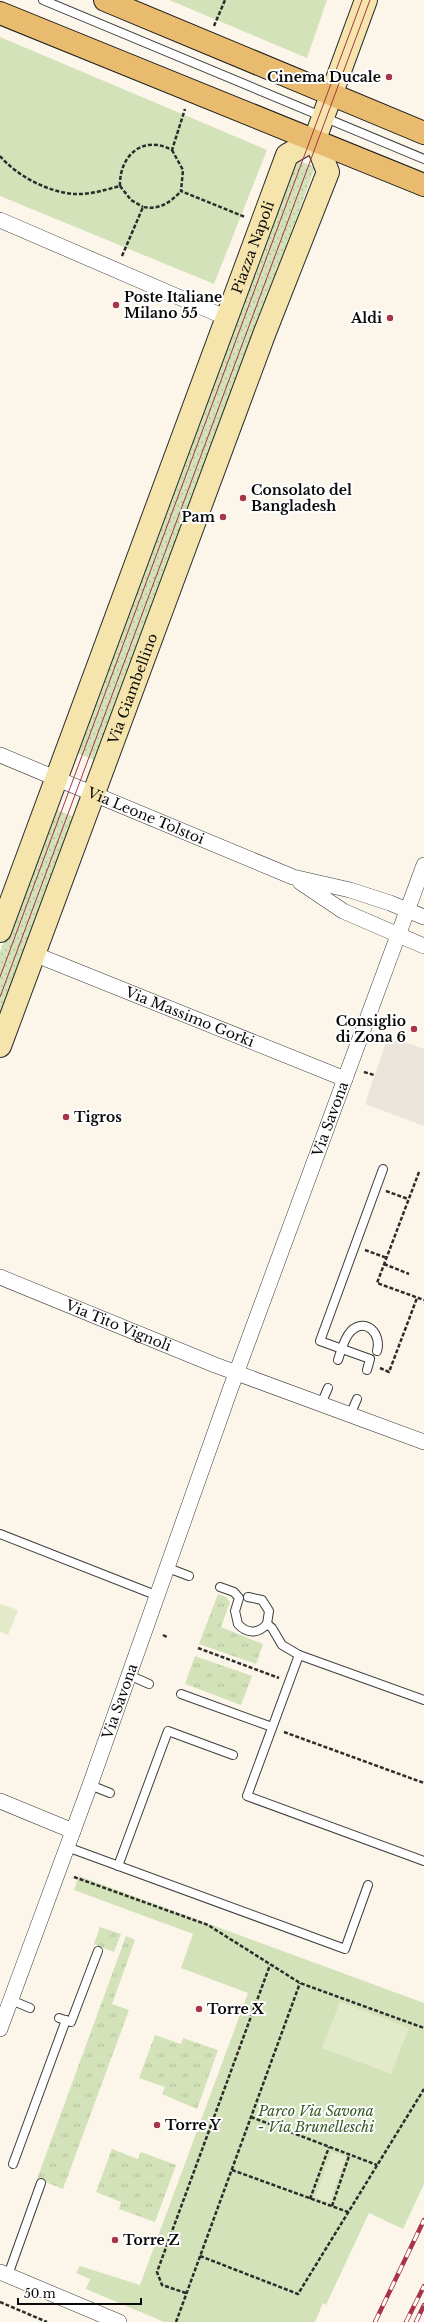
<svg xmlns="http://www.w3.org/2000/svg" width="424" height="2322" font-family="'Libre Baskerville',serif">
  <style>
    .grass { fill: url(#grass-tufts) }
    .park { fill: #d3e2b8 }
    .garden { fill: url(#garden-dots) }
    .pitch { fill: #e3eac9 }
    .plaza { fill: #eae4db }
    .lines { fill: none; stroke-linecap: round; stroke-linejoin: round }
    .lane-casing { stroke: #3d3d3d; stroke-width: 10 }
    .street-casing { stroke: #3d3d3d; stroke-width: 16 }
    .secondary-casing { stroke: #2c2c2c; stroke-width: 24 }
    .primary-casing { stroke: #1b1b1b; stroke-width: 24 }
    .path { stroke: #2c2c2c; stroke-width: 2.5; stroke-dasharray: 4 2; stroke-linecap: butt }
    .lane { stroke: #fff; stroke-width: 8 }
    .street { stroke: #fff; stroke-width: 15 }
    .secondary { stroke: #f5e4ac; stroke-width: 22 }
    .primary { stroke: #e8bb6e; stroke-width: 22 }
    .tram { stroke: #a83448; stroke-width: 1 }
    .rail-casing { stroke: #a83448; stroke-width: 4.5 }
    .rail { stroke: #fff; stroke-width: 3; stroke-dasharray: 9; stroke-linecap: butt }
    .poi-dot { fill: #a83448; stroke: #fff; stroke-width: 1.5 }
    .labels { text-anchor: middle; stroke-width: 4; stroke-linejoin: round; paint-order: stroke }
    .poi-label { font-size: 14px; font-weight: bold; fill: #0a0a0a; stroke: #fff; text-anchor: start }
    .street-label { font-size: 14px; fill: #0a0a0a; stroke: #fff }
    .park-label { font-size: 14px; font-style: italic; fill: #355923; stroke: #fff }
  </style>
  <defs>
    <pattern id="grass-tufts" width="24" height="20" patternUnits="userSpaceOnUse"><rect width="24" height="20" fill="#d3e2b8"/><path d="M3 7l-1-3M5 7V3M7 7l1-3M15 17l-1-3M17 17v-4M19 17l1-3" fill="none" stroke="#b4c19d"/></pattern>
    <pattern id="garden-dots" width="8" height="8" patternUnits="userSpaceOnUse"><rect width="8" height="8" fill="#d3e2b8"/><path d="M2 2h.1M6 6h.1" fill="none" stroke="#b4c19d" stroke-width="1.8" stroke-linecap="round"/></pattern>
  </defs>
  <rect width="100%" height="100%" fill="#fcf6ea"/>
  <g class="grass">
    <path d="M218,1594L226,1597L230,1602L221,1627L263,1644L256,1664L199,1644Z"/>
    <path d="M195,1656L252,1676L241,1705L185,1684Z"/>
    <path d="M100,1927L121,1934L114,1952L94,1944Z"/>
    <path d="M126,1936L135,1940L112,2004L129,2010L63,2189L37,2179Z"/>
    <path d="M155,2035L181,2044L183,2038L218,2050L197,2109L162,2094L165,2087L139,2078Z"/>
    <path d="M112,2149L138,2159L141,2152L176,2165L155,2222L119,2209L121,2202L96,2192Z"/>
  </g>
  <g class="park">
    <path d="M169,0H327L307,58Z"/>
    <path d="M0,37L267,150L214,284L0,196Z"/>
    <path d="M79,1876L424,2003V2184L403,2229L369,2213L326,2305L323,2303L315,2322H164L86,2289L90,2279L76,2273L80,2266L140,2285L248,1993L181,1968L193,1934L74,1890Z"/>
  </g>
  <g class="garden">
    <path d="M294,159L315,167L99,762L75,752Z"/>
    <path d="M54,809L77,818L0,1022V952Z"/>
  </g>
  <g class="pitch">
    <path d="M0,1604L18,1610L8,1635L0,1632Z"/>
    <path d="M340,2002L409,2028L391,2074L322,2048Z"/>
    <path d="M332,2152L346,2157L329,2203L315,2197Z"/>
  </g>
  <path class="plaza" d="M388,1036L424,1049V1126L365,1104Z"/>
  <g class="lines">
    <g class="lane-casing">
      <g id="lane">
        <path d="M43,0L424,159"/>
        <path d="M338,1360C341,1351 344,1338 351,1331C366,1317 382,1334 377,1351"/>
        <path d="M367,1370L370,1359L320,1341L383,1169"/>
        <path d="M321,1404L328,1388"/>
        <path d="M350,1415L357,1399"/>
        <path d="M0,1534L158,1596"/>
        <path d="M168,1568L189,1576"/>
        <path d="M220,1587L234,1592L239,1598L235,1611L238,1624C247,1634 258,1634 267,1624L269,1611L262,1600L248,1597"/>
        <path d="M267,1624L272,1628L282,1645L299,1655L424,1700"/>
        <path d="M299,1655L247,1796L424,1861"/>
        <path d="M129,1675L149,1684"/>
        <path d="M181,1694L272,1727"/>
        <path d="M90,1785L110,1793"/>
        <path d="M67,1847L345,1949L368,1885"/>
        <path d="M118,1866L168,1731L233,1755"/>
        <path d="M11,2000L30,2008"/>
        <path d="M59,2018L71,2022L98,1951"/>
        <path d="M13,2164L66,2020"/>
        <path d="M8,2275L41,2183"/>
      </g>
    </g>
    <g class="street-casing">
      <g id="street">
        <path d="M0,220L227,318"/>
        <path id="s1" d="M0,755L293,877L350,890L390,903L424,917"/>
        <path d="M300,882L343,911L424,946"/>
        <path id="s2" d="M34,954L345,1079"/>
        <path id="s3" d="M0,1277L215,1365L424,1442"/>
        <path d="M0,1801L73,1831"/>
        <path id="s4" d="M0,2029L90,1785L230,1390L424,865"/>
        <path d="M0,2272L119,2322"/>
      </g>
    </g>
    <g class="secondary-casing">
      <g id="secondary">
        <path id="s5" d="M0,931L287,155L315,139L366,0"/>
        <path id="s6" d="M0,1046L265,332L328,172L315,139"/>
      </g>
    </g>
    <g class="primary-casing">
      <g id="primary">
        <path d="M105,0L424,133"/>
        <path d="M0,13L424,185"/>
      </g>
    </g>
    <g class="path">
      <path d="M214,26L225,0"/>
      <path d="M172,150L183,170L181,191L245,217"/>
      <path d="M0,156C17,176 48,192 74,194C89,195 105,190 120,186C119,156 143,134 172,150L185,109"/>
      <path d="M120,186L131,200L143,207"/>
      <path d="M122,256L143,207C159,210 170,203 181,191"/>
      <path d="M364,1072L374,1075"/>
      <path d="M419,1172L377,1283L424,1300"/>
      <path d="M386,1191L408,1199"/>
      <path d="M365,1250L387,1258"/>
      <path d="M384,1264L409,1274"/>
      <path d="M380,1368L389,1372L417,1298"/>
      <path d="M163,1635L167,1637"/>
      <path d="M198,1648L279,1678"/>
      <path d="M284,1732L424,1783"/>
      <path d="M74,1877L208,1925L300,1983L424,2028"/>
      <path d="M251,2117L377,2165"/>
      <path d="M232,2170L348,2212"/>
      <path d="M310,2199L329,2147"/>
      <path d="M332,2206L349,2156"/>
      <path d="M200,2256L298,2294L424,2089"/>
      <path d="M186,2293L162,2285L157,2272L270,1965"/>
      <path d="M0,2302L47,2322"/>
      <path d="M176,2322L300,1983"/>
    </g>
    <use href="#lane" class="lane"/>
    <use href="#street" class="street"/>
    <use href="#secondary" class="secondary"/>
    <use href="#primary" class="primary"/>
    <g class="tram">
      <path d="M0,977L362,0"/>
      <path d="M0,997L370,0"/>
    </g>
    <g class="rail-casing">
      <g id="rail">
        <path d="M375,2322L424,2220"/>
        <path d="M406,2322L424,2286"/>
        <path d="M416,2322L424,2305"/>
      </g>
    </g>
    <use href="#rail" class="rail"/>
  </g>
  <g class="poi-dot">
    <circle cx="389" cy="77" r="4"/>
    <circle cx="116" cy="305" r="4"/>
    <circle cx="390" cy="318" r="4"/>
    <circle cx="243" cy="498" r="4"/>
    <circle cx="223" cy="517" r="4"/>
    <circle cx="414" cy="1029" r="4"/>
    <circle cx="66" cy="1117" r="4"/>
    <circle cx="199" cy="2009" r="4"/>
    <circle cx="157" cy="2125" r="4"/>
    <circle cx="115" cy="2240" r="4"/>
  </g>
  <g class="labels">
    <g class="poi-label">
      <text x="381" y="82" text-anchor="end">Cinema Ducale</text>
      <text x="124" y="302">Poste Italiane<tspan x="124" dy="16">Milano 55</tspan></text>
      <text x="382" y="323" text-anchor="end">Aldi</text>
      <text x="251" y="495">Consolato del<tspan x="251" dy="16">Bangladesh</tspan></text>
      <text x="215" y="522" text-anchor="end">Pam</text>
      <text x="406" y="1026" text-anchor="end">Consiglio<tspan x="406" dy="16">di Zona 6</tspan></text>
      <text x="74" y="1122">Tigros</text>
      <text x="207" y="2014">Torre X</text>
      <text x="165" y="2130">Torre Y</text>
      <text x="123" y="2245">Torre Z</text>
    </g>
    <g class="street-label">
      <text dy="5" stroke="none"><textPath href="#s5" startOffset="729">Piazza Napoli</textPath></text>
      <text dy="5" stroke="none"><textPath href="#s6" startOffset="381">Via Giambellino</textPath></text>
      <text dy="5" stroke="none"><textPath href="#s1" startOffset="158">Via Leone Tolstoi</textPath></text>
      <text dy="5" stroke="none"><textPath href="#s2" startOffset="168">Via Massimo Gorki</textPath></text>
      <text dy="5" stroke="none"><textPath href="#s4" startOffset="968">Via Savona</textPath></text>
      <text dy="5" stroke="none"><textPath href="#s3" startOffset="128">Via Tito Vignoli</textPath></text>
      <text dy="5" stroke="none"><textPath href="#s4" startOffset="349">Via Savona</textPath></text>
    </g>
    <g class="park-label">
      <text x="316" y="2116">Parco Via Savona<tspan x="316" dy="16">- Via Brunelleschi</tspan></text>
    </g>
  </g>
  <path d="M18 2298v6h123v-6" fill="none" stroke="#0a0a0a" stroke-width="2"/>
  <text x="24" y="2298" font-size="12" fill="#0a0a0a" stroke="#ffffff" stroke-width="3" paint-order="stroke">50 m</text>
</svg>
